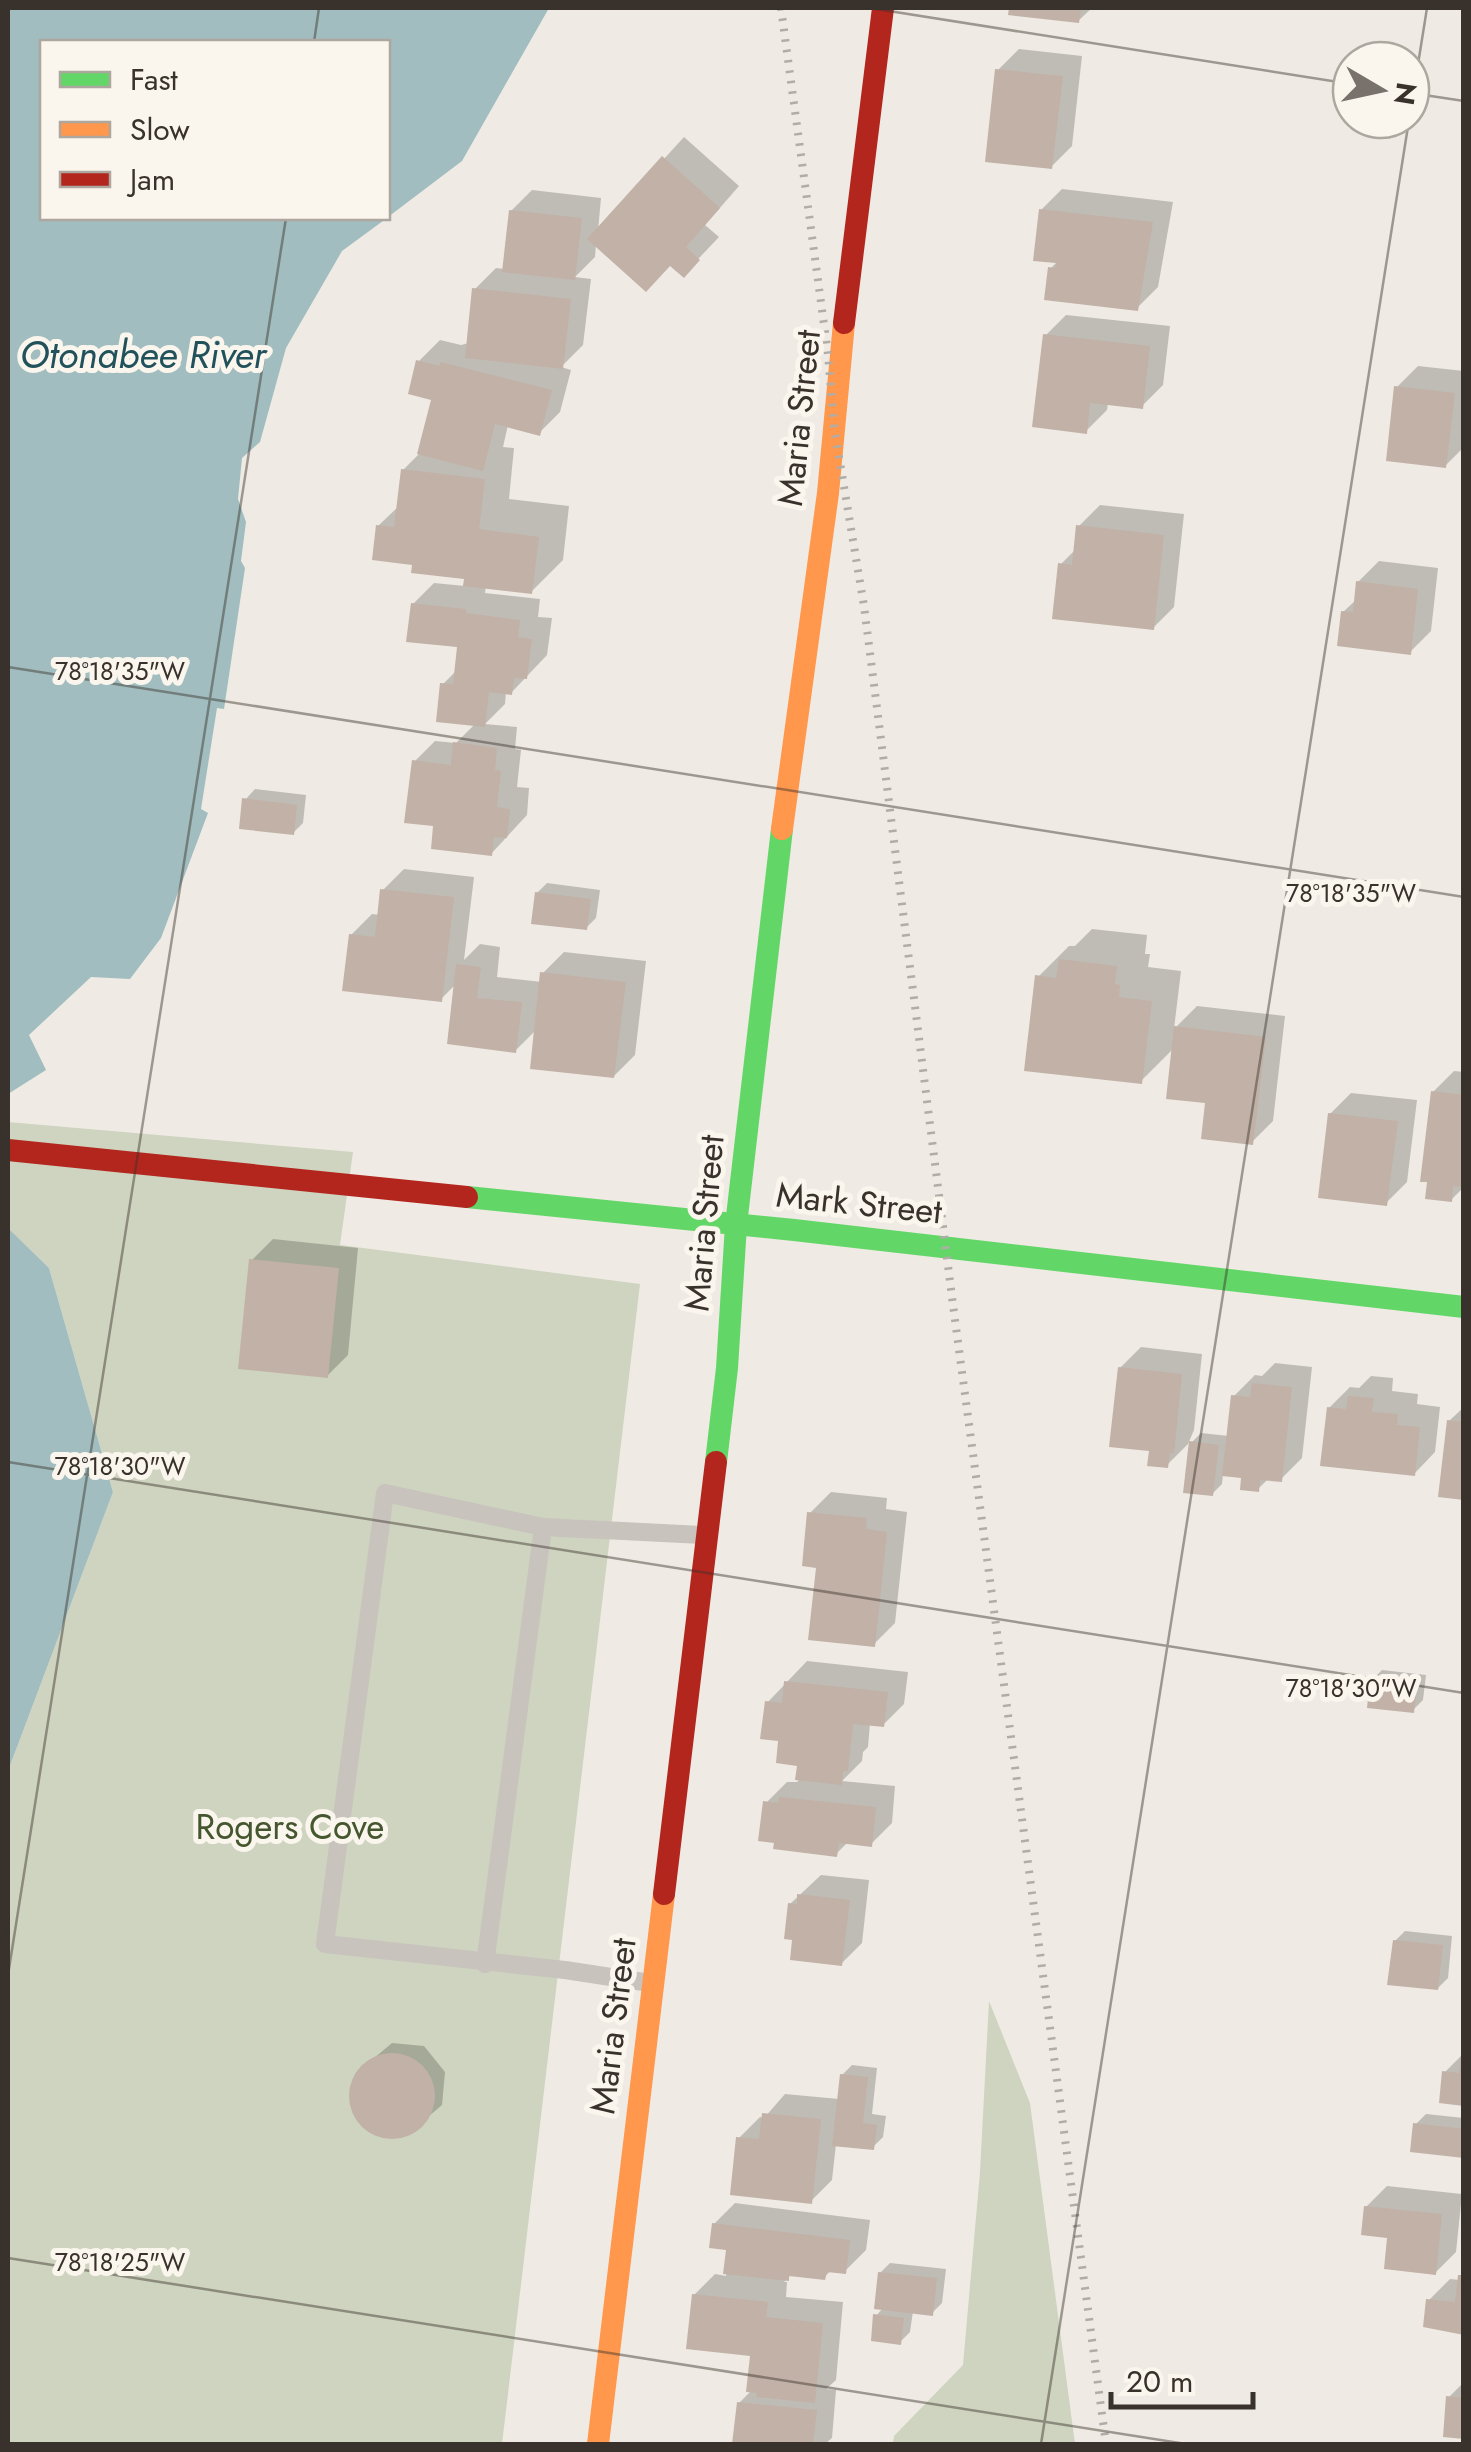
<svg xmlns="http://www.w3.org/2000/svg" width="1471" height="2452" font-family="Jost,sans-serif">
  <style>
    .green { fill: #ced4bf }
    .water { fill: #a1bdbf }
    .shadow { fill: #0003 }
    .building { fill: #c2b1a6 }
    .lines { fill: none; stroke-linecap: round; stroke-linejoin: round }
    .lane { stroke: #c8c3bd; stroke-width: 18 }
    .fast { stroke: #63d668; stroke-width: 22 }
    .slow { stroke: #ff974d; stroke-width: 22 }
    .jam { stroke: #b3261e; stroke-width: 22 }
    .rail { stroke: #b0aca7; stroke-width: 8; stroke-dasharray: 2.5 8; stroke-linecap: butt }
    .ticks { fill: none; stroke: #39312b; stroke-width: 2.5; stroke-opacity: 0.45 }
    .labels { text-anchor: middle; stroke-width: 10; stroke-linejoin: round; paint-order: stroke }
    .street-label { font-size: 35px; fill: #39312b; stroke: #faf5ed }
    .park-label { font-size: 35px; fill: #45572f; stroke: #faf5ed }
    .water-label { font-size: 38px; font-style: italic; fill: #21515a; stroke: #faf5ed }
    .ticks-label { font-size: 25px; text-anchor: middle; fill: #39312b; stroke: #faf5ed; stroke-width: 10; stroke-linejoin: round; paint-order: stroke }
  </style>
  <rect width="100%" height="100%" fill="#efebe4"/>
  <g class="green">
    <path d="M8,1122L353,1152L340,1245L640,1284L502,2444H8V1771L113,1492L49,1268L8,1228Z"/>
    <path d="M989,2001L1030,2103L1075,2444H893L894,2436L963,2365L980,2172Z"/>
  </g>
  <g class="water">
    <path d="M8,8H549L462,161L388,217V42H42V218H387L342,251L286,348L260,442L242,458L238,499L246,522L241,561L245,568L224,709L217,708L201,809L208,813L161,938L130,979L91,977L29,1035L46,1070L8,1094Z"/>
    <path d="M8,1228L49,1268L113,1492L8,1771Z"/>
  </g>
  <g class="shadow">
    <path d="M1011,8H1092L1078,21L1011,13Z"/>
    <path d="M1019,49L1082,56L1072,146L1051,167L998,70Z"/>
    <path d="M684,137L739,186L705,225L719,237L684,274L671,263L596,244L595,257L575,277L591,279L583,345L561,367L571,370L560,412L539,433L508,425L503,447L514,448L509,499L569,506L563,560L532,591L486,586L485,593L540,599L538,617L552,618L547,655L512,692H506L505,704L485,724L517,727L515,749L521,750L517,787L529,788L527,815L491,854L436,824L414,762L435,741L456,743L475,724L443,684L457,670L460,645L413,604L434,583L465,586L467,576L415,562L378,526L399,506L403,470L419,454L434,398L419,361L440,340L461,345L469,343L475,289L496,268L505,269L511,211L532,190L601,198L598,231Z"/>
    <path d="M1062,189L1173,202L1158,287L1137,308L1051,268L1058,261L1041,210Z"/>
    <path d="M1066,315L1170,326L1163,385L1142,406L1108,403L1107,410L1086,431L1045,336Z"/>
    <path d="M1418,366L1464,371V447L1445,466L1397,387Z"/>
    <path d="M1100,505L1184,514L1174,607L1153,628L1061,564L1076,549L1079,526Z"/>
    <path d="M1379,561L1438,568L1431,631L1410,652L1343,612L1357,599L1358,582Z"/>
    <path d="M255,789L306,795L303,823L293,833L245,800Z"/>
    <path d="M404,869L474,877L464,960L480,944L500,947L497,977L542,982L543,973L564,952L646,961L635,1055L614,1076L537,1029L516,1050L457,983L441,999L351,935L372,914L380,915L383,890Z"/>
    <path d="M547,883L600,890L596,918L586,928L537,893Z"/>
    <path d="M1092,929L1147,935L1145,954H1150L1148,967L1181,971L1174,1029L1197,1006L1285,1016L1273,1121L1252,1142L1208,1101L1174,1048L1141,1081L1038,977L1069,946H1075Z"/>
    <path d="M1454,1071L1464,1072V1187L1451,1200L1433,1092Z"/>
    <path d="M1351,1093L1417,1100L1407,1182L1386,1203L1330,1114Z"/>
    <path d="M273,1239L358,1248L348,1355L327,1376L252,1260Z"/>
    <path d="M1141,1347L1202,1354L1194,1430L1188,1444L1167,1465L1152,1449L1120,1368Z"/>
    <path d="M1275,1363L1312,1367L1302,1458L1281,1479L1269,1478L1258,1489L1244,1476L1223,1474L1222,1484L1212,1494L1191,1443L1201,1433L1229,1436L1234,1396L1255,1375L1262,1376Z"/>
    <path d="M1371,1376L1393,1378L1392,1391L1418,1394L1417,1404L1440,1407L1435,1452L1414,1474L1329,1408L1350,1387L1359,1388Z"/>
    <path d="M1464,1407V1497L1449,1421Z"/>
    <path d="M831,1492L887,1498L886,1509L907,1512L895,1623L874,1644L819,1566L810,1513Z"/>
    <path d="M807,1661L908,1672L904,1704L883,1725L870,1723L868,1747L863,1752L862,1761L842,1781L895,1786L892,1823L871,1844L848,1842L836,1854L766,1803L787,1782H797L801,1778L800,1763L780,1738L767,1703Z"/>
    <path d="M1382,1670L1426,1675L1423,1700L1413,1710L1372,1680Z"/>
    <path d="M821,1875L869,1880L862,1943L841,1964L790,1904Z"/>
    <path d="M1405,1931L1452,1936L1448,1978L1438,1988L1395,1941Z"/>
    <path d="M392,2043L424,2046L445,2072L442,2105L404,2137L372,2133L351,2107L355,2074Z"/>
    <path d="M1464,2053V2103L1445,2072Z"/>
    <path d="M852,2065L877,2068L872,2114L886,2116L883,2137L873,2147L836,2144L832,2180L811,2201L739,2138L760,2117L764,2118L785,2094L839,2099L842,2075Z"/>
    <path d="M1426,2114L1464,2118V2155L1416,2124Z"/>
    <path d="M1387,2186L1462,2194L1456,2252L1435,2273L1390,2236L1366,2207Z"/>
    <path d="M735,2203L870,2220L866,2250L845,2271L832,2270L824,2277L792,2274L784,2282H787L786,2297L843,2302L836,2380L826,2389L836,2390L832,2438L825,2444H734L739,2403L752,2390V2354L694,2295L715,2274L726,2276L728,2248L714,2224Z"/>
    <path d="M890,2263L946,2269L942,2303L932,2313L913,2311L910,2332L900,2342L876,2316L883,2308L880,2273Z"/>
    <path d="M1464,2273V2332L1429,2300L1450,2279L1460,2280Z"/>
    <path d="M1464,2382V2437L1448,2398Z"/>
  </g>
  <g class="building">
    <path d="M1009,8H1081L1079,23L1008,15Z"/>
    <path d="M995,69L1063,76L1052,169L985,162Z"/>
    <path d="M662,156L720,208L686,247L700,260L684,278L670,266L646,292L587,239Z"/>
    <path d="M1039,209L1153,222L1138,311L1044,300L1048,267L1055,268L1056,263L1033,261Z"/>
    <path d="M509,210L582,218L575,280L502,272Z"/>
    <path d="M472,288L571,299L563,369L465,358Z"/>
    <path d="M1043,334L1150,346L1143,409L1090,403L1087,434L1032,427Z"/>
    <path d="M416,360L439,366L441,362L552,390L540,436L495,424L483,471L417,454L431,400L408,394Z"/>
    <path d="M1394,386L1455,393L1446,468L1386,461Z"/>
    <path d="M401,469L485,479L479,529L539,537L532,594L463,586L464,579L411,573L412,565L372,560L376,525L394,527Z"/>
    <path d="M1076,525L1164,535L1154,630L1052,619L1058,563L1072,565Z"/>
    <path d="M1356,581L1418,589L1411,655L1337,646L1341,611L1353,612Z"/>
    <path d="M411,603L466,609V613L520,620L518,637L532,639L527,679L514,678L512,695L489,692L485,727L436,722L440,683L453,684L457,647L406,642Z"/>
    <path d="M453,742L497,748L495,770L501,771L497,807L510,809L507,838L494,837L492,856L431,849L433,826L404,823L412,760L451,765Z"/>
    <path d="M242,798L297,805L294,835L239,829Z"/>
    <path d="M380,889L454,897L442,1002L342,991L349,934L375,937Z"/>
    <path d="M535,892L591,899L587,930L531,924Z"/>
    <path d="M1059,959L1117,966L1115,984L1120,985L1119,997L1152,1001L1142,1084L1024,1071L1035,975L1056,978Z"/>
    <path d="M456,964L481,967L477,998L522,1002L516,1053L447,1044Z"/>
    <path d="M540,972L626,982L614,1078L530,1069Z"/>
    <path d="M1174,1026L1266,1037L1253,1145L1201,1139L1205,1103L1166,1099Z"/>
    <path d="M1431,1091L1464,1095V1187L1453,1186L1452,1202L1425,1199L1427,1182H1420Z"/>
    <path d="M1328,1113L1398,1121L1387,1206L1318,1198Z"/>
    <path d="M249,1259L339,1268L328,1378L238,1369Z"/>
    <path d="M1118,1367L1182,1374L1174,1453H1170L1168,1468L1147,1466L1149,1451L1109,1447Z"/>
    <path d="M1252,1383L1292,1387L1282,1482L1260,1480L1259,1492L1240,1490L1241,1478L1222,1476L1231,1395L1250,1397Z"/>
    <path d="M1348,1396L1374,1398L1372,1412L1398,1414L1397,1425L1420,1427L1415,1476L1320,1466L1327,1407L1346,1409Z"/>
    <path d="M1447,1420L1464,1422V1500L1438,1497Z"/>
    <path d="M1189,1441L1219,1445L1213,1496L1183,1493Z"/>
    <path d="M807,1512L867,1518L866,1529L887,1532L875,1647L808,1640L816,1568L802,1566Z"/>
    <path d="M1370,1679L1417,1684L1414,1713L1367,1708Z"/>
    <path d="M784,1681L888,1692L884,1727L853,1724L848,1771H843L842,1785L795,1780L797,1766L776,1763L778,1741L760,1739L765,1701L782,1703Z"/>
    <path d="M779,1797L876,1807L872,1847L839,1843L837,1857L773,1849L774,1843L758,1841L763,1801L778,1803Z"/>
    <path d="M797,1894L850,1900L842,1966L790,1960L792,1940L784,1939L788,1903L797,1904Z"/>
    <path d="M1393,1940L1443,1945L1438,1990L1387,1985Z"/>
    <circle cx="392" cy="2096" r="43"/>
    <path d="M1461,2055L1464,2106L1439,2103L1442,2071L1459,2073Z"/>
    <path d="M840,2074L868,2077L863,2123L877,2125L874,2150L832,2146Z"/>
    <path d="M762,2113L821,2119L812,2204L730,2195L736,2137L759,2139Z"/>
    <path d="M1413,2123L1464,2129V2158L1410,2152Z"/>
    <path d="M1364,2206L1442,2214L1436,2275L1384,2269L1387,2238L1361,2235Z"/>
    <path d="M712,2223L850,2240L846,2274L827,2272L825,2280L789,2276V2281L723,2274L726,2250L709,2248Z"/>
    <path d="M878,2272L937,2278L933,2316L874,2309Z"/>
    <path d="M1458,2275H1464V2335L1423,2327L1426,2299L1455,2302Z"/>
    <path d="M692,2294L768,2302L766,2317L823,2323L815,2403L756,2397L757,2393L746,2392L750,2356L686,2349Z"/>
    <path d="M873,2314L904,2318L901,2345L871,2341Z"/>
    <path d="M1446,2396L1464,2398V2439L1443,2437Z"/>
    <path d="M737,2402L817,2410L813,2444H732Z"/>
  </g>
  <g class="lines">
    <g class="lane">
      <path d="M485,1964L543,1527"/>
      <path d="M650,1983L565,1970L325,1944L385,1493L543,1527L702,1535"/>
    </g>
    <g class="fast">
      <path d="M467,1197L794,1230L1464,1307"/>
      <path d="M716,1462L727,1368L736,1225L782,829"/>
    </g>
    <g class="slow">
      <path d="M782,829L828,493L844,323"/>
      <path d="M598,2444L664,1894"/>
    </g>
    <g class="jam">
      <path d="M844,323L883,8"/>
      <path d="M8,1150L467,1197"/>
      <path d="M664,1894L716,1462"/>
    </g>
    <path class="rail" d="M781,8L828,354L834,427L864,606L953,1305L1106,2444"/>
  </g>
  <path class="ticks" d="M870,8L1351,84M314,42L319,8M1411,93L1464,101M1411,108L1427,8M8,667L1464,897M8,1462L1464,1693M8,1975L286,218M8,2258L1186,2444M1041,2444L1409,120"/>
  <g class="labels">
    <g class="street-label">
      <text transform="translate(799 418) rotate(-84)" y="12">Maria Street</text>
      <text transform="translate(859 1203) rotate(6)" y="12">Mark Street</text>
      <text transform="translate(704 1223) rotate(-85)" y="12">Maria Street</text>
      <text transform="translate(613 2026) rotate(-83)" y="12">Maria Street</text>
    </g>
    <g class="park-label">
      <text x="290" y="1839">Rogers Cove</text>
    </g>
    <g class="water-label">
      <text x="143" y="368">Otonabee River</text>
    </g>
  </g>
  <g class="ticks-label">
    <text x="120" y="680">78°18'35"W</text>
    <text x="1351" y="902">78°18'35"W</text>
    <text x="120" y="1475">78°18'30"W</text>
    <text x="1351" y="1697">78°18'30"W</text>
    <text x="120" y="2271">78°18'25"W</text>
  </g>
  <rect width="1471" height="2452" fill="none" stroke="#39312b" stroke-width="20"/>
  <rect x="40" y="40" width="350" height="180" fill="#faf5ed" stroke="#ada79f" stroke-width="2.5"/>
  <rect x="60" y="72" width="50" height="15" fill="#63d668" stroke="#ada79f" stroke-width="2.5"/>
  <text x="130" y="90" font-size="30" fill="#39312b">Fast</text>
  <rect x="60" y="122" width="50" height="15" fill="#ff974d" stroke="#ada79f" stroke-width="2.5"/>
  <text x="130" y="140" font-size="30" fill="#39312b">Slow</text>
  <rect x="60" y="172" width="50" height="15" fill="#b3261e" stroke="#ada79f" stroke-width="2.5"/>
  <text x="130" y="190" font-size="30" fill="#39312b">Jam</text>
  <g transform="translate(1381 90) rotate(99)"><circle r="48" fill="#faf5ed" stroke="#ada79f" stroke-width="2.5"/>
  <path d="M0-8L18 38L0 25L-18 38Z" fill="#79726c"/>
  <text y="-15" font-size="28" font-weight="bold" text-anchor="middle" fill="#39312b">N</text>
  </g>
  <path d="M1111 2392v15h142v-15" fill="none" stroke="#39312b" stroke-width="5"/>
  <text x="1126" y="2392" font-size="30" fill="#39312b" stroke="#faf5ed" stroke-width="8" paint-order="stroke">20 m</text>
</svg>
